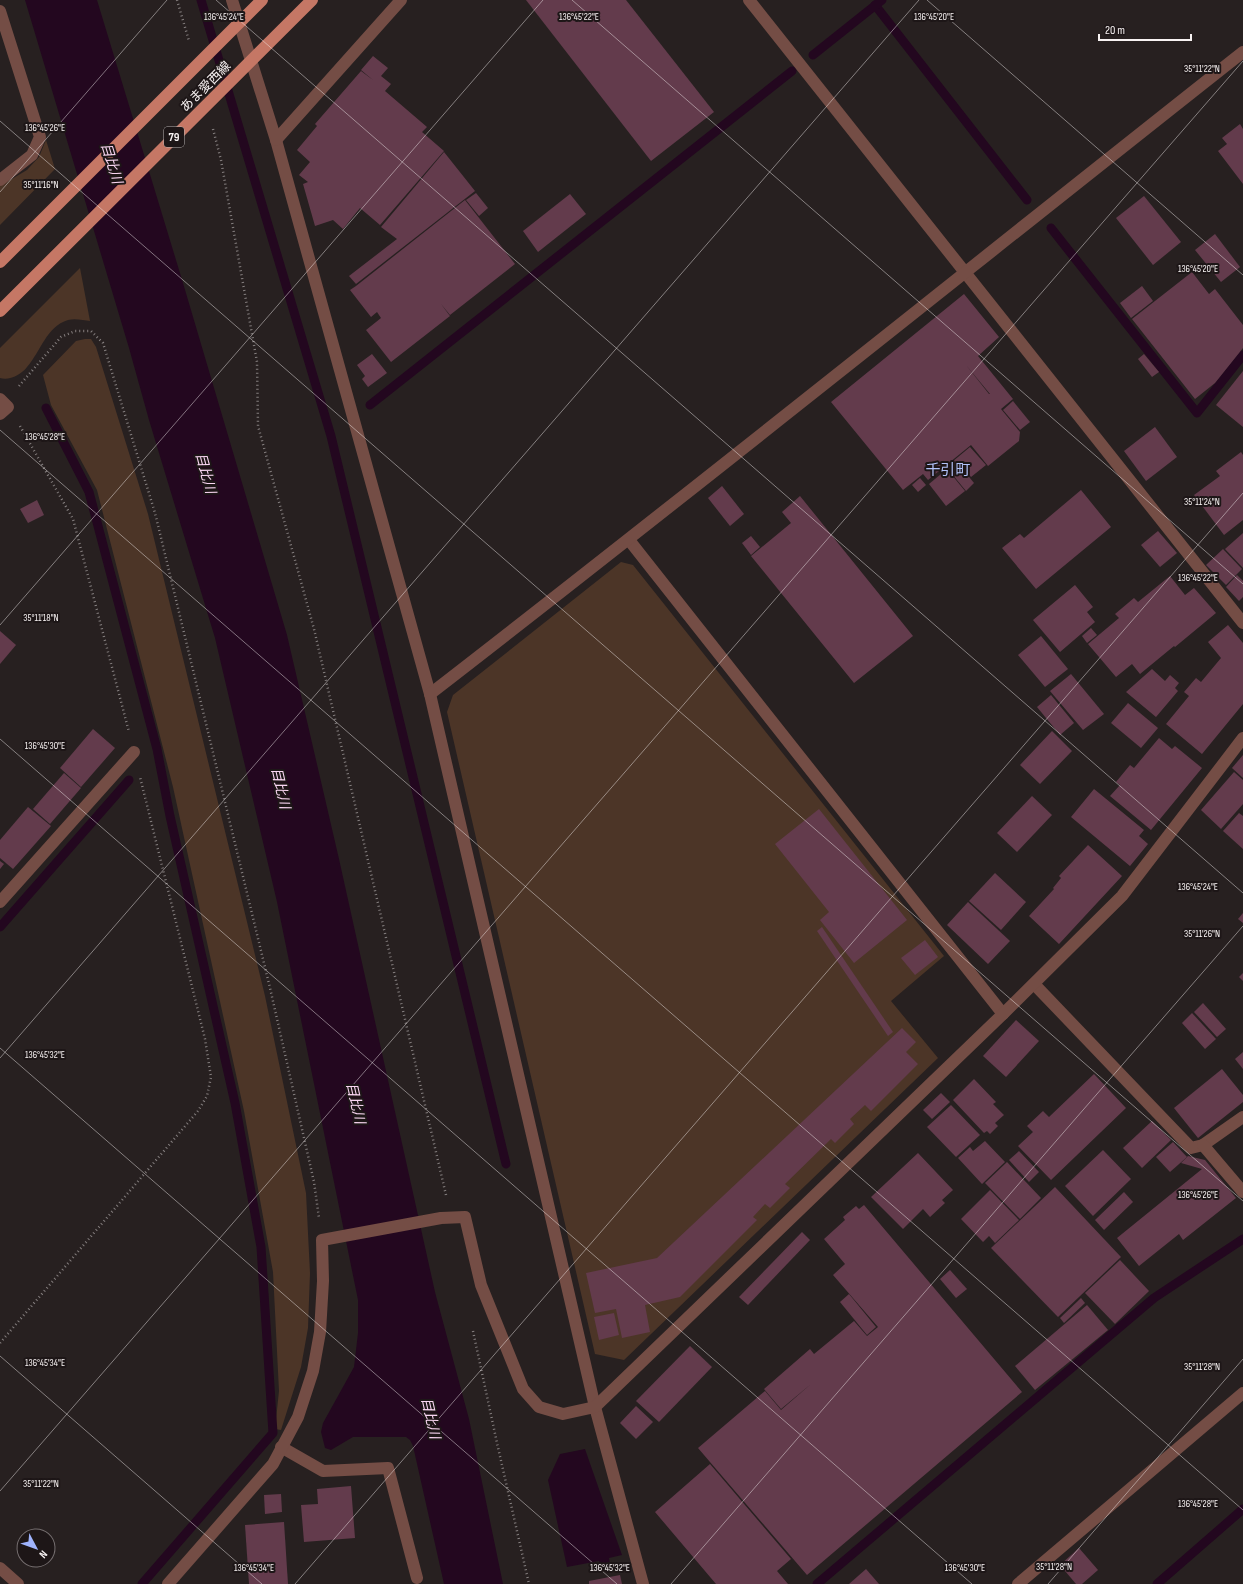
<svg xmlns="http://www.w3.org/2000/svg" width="1243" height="1584" font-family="'Sofia Sans Condensed','Noto Sans JP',sans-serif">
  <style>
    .green { fill: #4c3527 }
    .water { fill: #23071f }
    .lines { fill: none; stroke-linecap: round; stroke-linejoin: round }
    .stream { stroke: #23071f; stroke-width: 9 }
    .building { fill: #633b4c; fill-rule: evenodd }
    .path { stroke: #857f7f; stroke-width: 2.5; stroke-dasharray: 1 3; stroke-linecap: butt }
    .minor { stroke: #744d45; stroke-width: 12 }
    .major { stroke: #c57765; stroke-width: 12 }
    .ticks { fill: none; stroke: #f8f3f3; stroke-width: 1; stroke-opacity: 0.45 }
    .labels { text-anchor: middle; stroke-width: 4; stroke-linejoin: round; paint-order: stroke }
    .shield { fill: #1d1617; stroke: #b6b1b1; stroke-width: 1 }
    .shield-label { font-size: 12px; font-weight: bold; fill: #f8f3f3 }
    .street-label { font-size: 13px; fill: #f8f3f3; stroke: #1d1617 }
    .water-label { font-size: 14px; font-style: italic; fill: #f9d6f2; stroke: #1d1617 }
    .quarter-label { font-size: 15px; fill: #b2c2f9; stroke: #1d1617 }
    .ticks-label { font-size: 10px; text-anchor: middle; fill: #f8f3f3; stroke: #1d1617; stroke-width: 4; stroke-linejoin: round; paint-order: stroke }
  </style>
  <rect width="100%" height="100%" fill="#272020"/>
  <g class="green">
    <path d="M46,140L55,169L0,225V186L27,170L39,157Z"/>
    <path d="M80,268L90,321C84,320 74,318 68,320C46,327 41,351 27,367C21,375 9,381 0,378V348Z"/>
    <path d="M85,339H91L96,347L148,514L265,996L306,1193L310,1273L308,1328L301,1367L281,1430L275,1429L279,1391L273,1272L244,1111L173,787L97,490L51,405L43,375L76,341Z"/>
    <path d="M621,562L633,565L944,956L891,1001L938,1058L624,1360L595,1354L447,712L453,695Z"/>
  </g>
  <g class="water">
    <path d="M25,0H97L183,283L287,635L339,859L435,1292L469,1419L503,1584H444L413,1446L410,1440L406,1437H353L331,1450L325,1448L321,1432L323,1423L354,1367L358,1333V1300L277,902L215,638L149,420L129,348Z"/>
    <path d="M585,1449L622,1555L609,1558L611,1570L601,1571L599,1561L567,1567L548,1480L560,1454Z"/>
  </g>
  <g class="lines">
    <g class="stream">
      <path d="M201,0L331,436L506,1164"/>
      <path d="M875,5L1027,200"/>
      <path d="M813,55L882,0"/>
      <path d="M1051,228L1197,413L1243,355"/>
      <path d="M370,405L792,71"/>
      <path d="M46,408L89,492L157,749L170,816L235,1103L261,1247L273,1433L142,1584"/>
      <path d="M0,927L129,780"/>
      <path d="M817,1584L1154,1298L1243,1239"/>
      <path d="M1157,1584L1243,1509"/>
    </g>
  </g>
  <g class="building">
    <path d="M526,0H626L714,112L651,161Z"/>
    <path d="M373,56L388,68L381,76L391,84L385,91L427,127L422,132L444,151L380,225L360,208L343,229L333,220L315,226L303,184L308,182L299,175L310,162L297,150L317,126L315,124L361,71L373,80L361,70Z"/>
    <path d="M1240,124L1243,129V184L1218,151L1227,144L1222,138Z"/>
    <path d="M444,152L475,191L356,284L349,276L397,239L381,227Z"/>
    <path d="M476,193L488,208L479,216L466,200Z"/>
    <path d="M570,194L586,214L538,252L523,231Z"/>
    <path d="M1144,196L1181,242L1153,265L1116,218Z"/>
    <path d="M465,200L515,264L450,315L441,304L450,316L391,362L366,330L381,318L377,312L371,317L350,290L356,286L373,306L356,286Z"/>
    <path d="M1215,234L1240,267L1221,282L1195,250Z"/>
    <path d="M1192,272L1209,294L1215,289L1243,325V348L1215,383L1195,399L1132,319Z"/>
    <path d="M1142,286L1153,301L1131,318L1120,303Z"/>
    <path d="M964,294L999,337L978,356L1013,399L1001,409L1020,432L1019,441L988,466L971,445L928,480L923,474L903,490L831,402ZM966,365L990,394H989Z"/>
    <path d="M372,354L387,373L368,387L362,379L365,376L357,365Z"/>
    <path d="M1144,354L1159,372L1152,377L1138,359Z"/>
    <path d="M1243,371V427L1216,405Z"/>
    <path d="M1013,401L1030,422L1020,430L1003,410Z"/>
    <path d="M1155,427L1177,457L1146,481L1124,451Z"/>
    <path d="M970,447L986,465L971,477L962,466L951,474L946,467Z"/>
    <path d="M1241,452L1243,455V520L1224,535L1194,495L1220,476L1216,471Z"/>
    <path d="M961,467L974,483L966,491L952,474Z"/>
    <path d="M947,469L965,491L946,506L929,484Z"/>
    <path d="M920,478L926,485L918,492L912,485Z"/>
    <path d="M722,486L744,514L730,526L708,498Z"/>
    <path d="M1081,490L1111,527L1036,589L1002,548L1020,534L1024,538Z"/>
    <path d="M800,496L913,636L854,683L751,556L791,523L782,512Z"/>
    <path d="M37,500L44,515L28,523L20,509Z"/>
    <path d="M1158,531L1177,553L1160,567L1141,545Z"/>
    <path d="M1243,533V568L1225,549Z"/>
    <path d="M751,536L760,547L751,555L742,543Z"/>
    <path d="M1223,549L1242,569L1226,585L1206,565Z"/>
    <path d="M1237,575L1243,581V597L1239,601L1226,587Z"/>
    <path d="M1170,576L1185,595L1194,588L1216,613L1175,647L1174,646L1140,674L1132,664L1116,677L1088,644L1119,618L1115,614L1134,598L1138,602Z"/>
    <path d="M1075,585L1093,607L1087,612L1095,622L1060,652L1033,620Z"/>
    <path d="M1228,625L1243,643V704L1202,754L1166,724L1189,696L1184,692L1196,678L1201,682L1221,658L1208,642Z"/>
    <path d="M1091,628L1097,635L1087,643L1082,636Z"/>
    <path d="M0,631L16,645L0,664Z"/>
    <path d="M1041,636L1068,669L1045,687L1018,655Z"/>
    <path d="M1152,669L1165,681L1170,675L1179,683L1175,688L1178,691L1156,717L1126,692Z"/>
    <path d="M1071,674L1104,714L1083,730L1050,691Z"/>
    <path d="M1051,695L1074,723L1060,735L1037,707Z"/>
    <path d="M1128,703L1158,728L1141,748L1111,723Z"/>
    <path d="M93,729L115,748L81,787L60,768Z"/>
    <path d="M1052,731L1072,751L1040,784L1020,765Z"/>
    <path d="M1159,738L1172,749L1175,746L1202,768L1151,830L1110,796L1120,785L1116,782L1130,765L1134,768Z"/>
    <path d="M1243,755V778L1232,768Z"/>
    <path d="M1234,772L1243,780V804L1221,829L1201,810Z"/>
    <path d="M64,773L81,788L50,824L33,809Z"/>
    <path d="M1094,789L1144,830L1139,836L1148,844L1130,866L1071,817Z"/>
    <path d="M1032,796L1052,815L1017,852L997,833Z"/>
    <path d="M28,807L51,826L13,869L0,858V840Z"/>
    <path d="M819,809L907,920L854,963L820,920L829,912L775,844Z"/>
    <path d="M1239,813L1243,816V849L1223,831Z"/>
    <path d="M1088,845L1122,876L1059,944L1029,916L1054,889L1053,888L1061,878L1059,876Z"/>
    <path d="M0,861L4,864L0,869Z"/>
    <path d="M995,873L1026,902L1001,930L969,901Z"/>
    <path d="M968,902L1010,941L988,964L947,925Z"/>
    <path d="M1243,913V923L1238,919Z"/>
    <path d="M822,927L893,1032L888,1036L817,931Z"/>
    <path d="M925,940L938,957L915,975L901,958Z"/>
    <path d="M1243,973V981L1239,977Z"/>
    <path d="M1203,1003L1226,1029L1217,1037L1194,1012Z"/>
    <path d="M1192,1013L1216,1039L1205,1049L1182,1023Z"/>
    <path d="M1016,1020L1039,1041L1006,1077L983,1056Z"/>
    <path d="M902,1028L916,1042L906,1052L918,1064L871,1111L865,1105L850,1119L854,1124L835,1143L831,1139L785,1184L790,1188L770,1208L765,1204L753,1217L757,1220L680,1297L645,1305L650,1332L622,1338L616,1309L595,1313L586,1273L657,1258Z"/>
    <path d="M1243,1052V1069L1235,1059Z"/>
    <path d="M1222,1069L1243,1095V1102L1198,1138L1174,1108Z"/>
    <path d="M1094,1074L1126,1108L1051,1180L1018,1146L1033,1132L1027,1126L1043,1111L1049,1117Z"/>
    <path d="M974,1079L996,1102L993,1104L1004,1115L995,1123L998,1126L990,1134L987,1131L984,1133L953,1100Z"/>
    <path d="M941,1093L950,1102L932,1119L923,1110Z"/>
    <path d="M951,1105L980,1135L956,1157L927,1127Z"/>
    <path d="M1152,1121L1171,1140L1142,1168L1123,1148Z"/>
    <path d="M985,1141L1005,1162L982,1184L958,1158L970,1147L973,1151Z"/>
    <path d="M1173,1142L1187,1157L1170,1172L1156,1157Z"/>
    <path d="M1103,1150L1131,1179L1093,1216L1065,1186Z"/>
    <path d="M1019,1151L1039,1172L1029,1182L1009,1160Z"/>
    <path d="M918,1153L953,1190L942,1200L945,1203L930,1217L923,1209L903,1229L871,1197Z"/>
    <path d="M1188,1156L1205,1160L1236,1198L1183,1240L1179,1234L1139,1266L1117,1238L1202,1169L1181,1163Z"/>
    <path d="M1007,1162L1041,1198L1020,1219L985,1183Z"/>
    <path d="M1055,1187L1121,1257L1058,1317L991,1248Z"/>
    <path d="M990,1190L1019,1220L995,1243L989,1236L983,1242L961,1219Z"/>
    <path d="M1124,1192L1133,1202L1104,1230L1095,1220Z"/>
    <path d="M864,1205L1022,1392L807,1575L698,1448L765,1391L781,1410L811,1384L781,1409L764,1389L810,1349L814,1354L854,1321L867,1336L878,1327L833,1275L845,1264L824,1239L845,1220L843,1217L856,1206L859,1209Z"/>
    <path d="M802,1232L810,1240L748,1305L739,1297Z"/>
    <path d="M1120,1260L1149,1291L1115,1324L1085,1293Z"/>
    <path d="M950,1270L967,1289L956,1298L940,1279Z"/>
    <path d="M849,1294L876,1327L867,1335L840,1302Z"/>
    <path d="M1081,1298L1085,1303L1064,1323L1060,1318Z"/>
    <path d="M1087,1305L1108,1330L1035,1390L1015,1366Z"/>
    <path d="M614,1313L619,1335L599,1340L594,1317Z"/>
    <path d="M690,1346L712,1367L659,1422L636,1401Z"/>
    <path d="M636,1406L653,1422L636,1439L620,1423Z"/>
    <path d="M710,1464L791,1559L777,1571L788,1584H716L655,1512Z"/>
    <path d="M351,1486L355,1538L304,1542L301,1505L318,1504L317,1489Z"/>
    <path d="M281,1494L282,1512L265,1514L264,1495Z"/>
    <path d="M284,1522L288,1584H249L245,1525Z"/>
    <path d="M1079,1548L1098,1570L1082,1584H1076L1060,1565Z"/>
    <path d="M866,1569L879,1584H849Z"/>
    <path d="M620,1575L622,1584H589V1581Z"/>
  </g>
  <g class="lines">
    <g class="path">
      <path d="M177,0L189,41"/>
      <path d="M213,129L221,160L257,362L258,426L314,629L446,1195"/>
      <path d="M19,386L61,337L75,331H91L103,343L155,513L270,988L314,1182L319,1218"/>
      <path d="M20,426L73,519L129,732"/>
      <path d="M473,1331L497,1443L529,1584"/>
      <path d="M0,1343L198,1111L207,1096L211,1077L205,1039L140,777"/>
    </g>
    <g class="minor">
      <path d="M232,0L276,140L430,694L595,1407L643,1584"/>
      <path d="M749,0L1243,623"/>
      <path d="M0,11L40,137L32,155L0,180"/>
      <path d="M276,140L401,0"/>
      <path d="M0,399L8,407L0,414"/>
      <path d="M629,540L1003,1014"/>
      <path d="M430,694C703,483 972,266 1243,52"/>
      <path d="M0,902L134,752"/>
      <path d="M1034,984L1191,1148L1203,1145L1243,1117"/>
      <path d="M1203,1145L1243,1192"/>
      <path d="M281,1447L323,1471L388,1468L417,1578"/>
      <path d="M0,1568L18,1584"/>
      <path d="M168,1584L273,1464L298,1417L313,1371L320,1332L323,1281L322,1240L441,1218L465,1217L481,1285L523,1389L539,1407L563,1414L595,1407L1003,1014L1122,896L1243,738"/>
      <path d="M1018,1584L1243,1393"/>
    </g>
    <g class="major">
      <path d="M0,262L262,0"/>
      <path d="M0,311L312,0"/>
    </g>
  </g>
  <path class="ticks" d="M216,0L1243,893M572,0L1243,584M927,0L1243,275M0,121L1243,1201M0,192L167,0M0,430L1243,1510M0,625L543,0M0,739L972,1584M0,1048L617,1584M0,1058L919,0M0,1356L262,1584M0,1491L1243,61M295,1584L1243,493M671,1584L1243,926M1048,1584L1243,1359"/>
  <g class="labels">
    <rect class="shield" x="164" y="127" width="20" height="20" rx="3"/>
    <g class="shield-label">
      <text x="174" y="141">79</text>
    </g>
    <g class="street-label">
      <text transform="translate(205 86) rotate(-45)" y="5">あま愛西線</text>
    </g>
    <g class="water-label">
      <text transform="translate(112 163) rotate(73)" y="5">目比川</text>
      <text transform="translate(206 473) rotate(75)" y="5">目比川</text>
      <text transform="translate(281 788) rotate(77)" y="5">目比川</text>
      <text transform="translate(356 1103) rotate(77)" y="5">目比川</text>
      <text transform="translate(431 1418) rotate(77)" y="5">目比川</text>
    </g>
    <g class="quarter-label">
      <text x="948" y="475">千引町</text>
    </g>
  </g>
  <g class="ticks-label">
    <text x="224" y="20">136°45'24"E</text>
    <text x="579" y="20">136°45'22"E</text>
    <text x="934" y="20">136°45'20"E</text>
    <text x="1202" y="72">35°11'22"N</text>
    <text x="45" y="131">136°45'26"E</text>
    <text x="41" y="188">35°11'16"N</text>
    <text x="1198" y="272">136°45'20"E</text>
    <text x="45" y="440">136°45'28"E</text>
    <text x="1202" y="505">35°11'24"N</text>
    <text x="1198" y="581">136°45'22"E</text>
    <text x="41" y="621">35°11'18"N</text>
    <text x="45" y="749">136°45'30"E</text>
    <text x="1198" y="890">136°45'24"E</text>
    <text x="1202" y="937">35°11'26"N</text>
    <text x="45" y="1058">136°45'32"E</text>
    <text x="1198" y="1198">136°45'26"E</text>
    <text x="45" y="1366">136°45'34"E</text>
    <text x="1202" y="1370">35°11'28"N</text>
    <text x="41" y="1487">35°11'22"N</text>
    <text x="1198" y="1507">136°45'28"E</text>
    <text x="1054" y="1570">35°11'28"N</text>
    <text x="254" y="1571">136°45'34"E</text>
    <text x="610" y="1571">136°45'32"E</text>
    <text x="965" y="1571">136°45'30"E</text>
  </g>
  <g transform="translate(36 1548) rotate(131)"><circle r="19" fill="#1d1617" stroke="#756e6f"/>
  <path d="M0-3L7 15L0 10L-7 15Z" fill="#9fb3fd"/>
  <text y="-6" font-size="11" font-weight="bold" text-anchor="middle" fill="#f8f3f3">N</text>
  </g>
  <path d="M1099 34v6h92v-6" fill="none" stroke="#f8f3f3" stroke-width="2"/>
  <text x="1105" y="34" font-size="12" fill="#f8f3f3" stroke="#1d1617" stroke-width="3" paint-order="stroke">20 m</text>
</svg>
